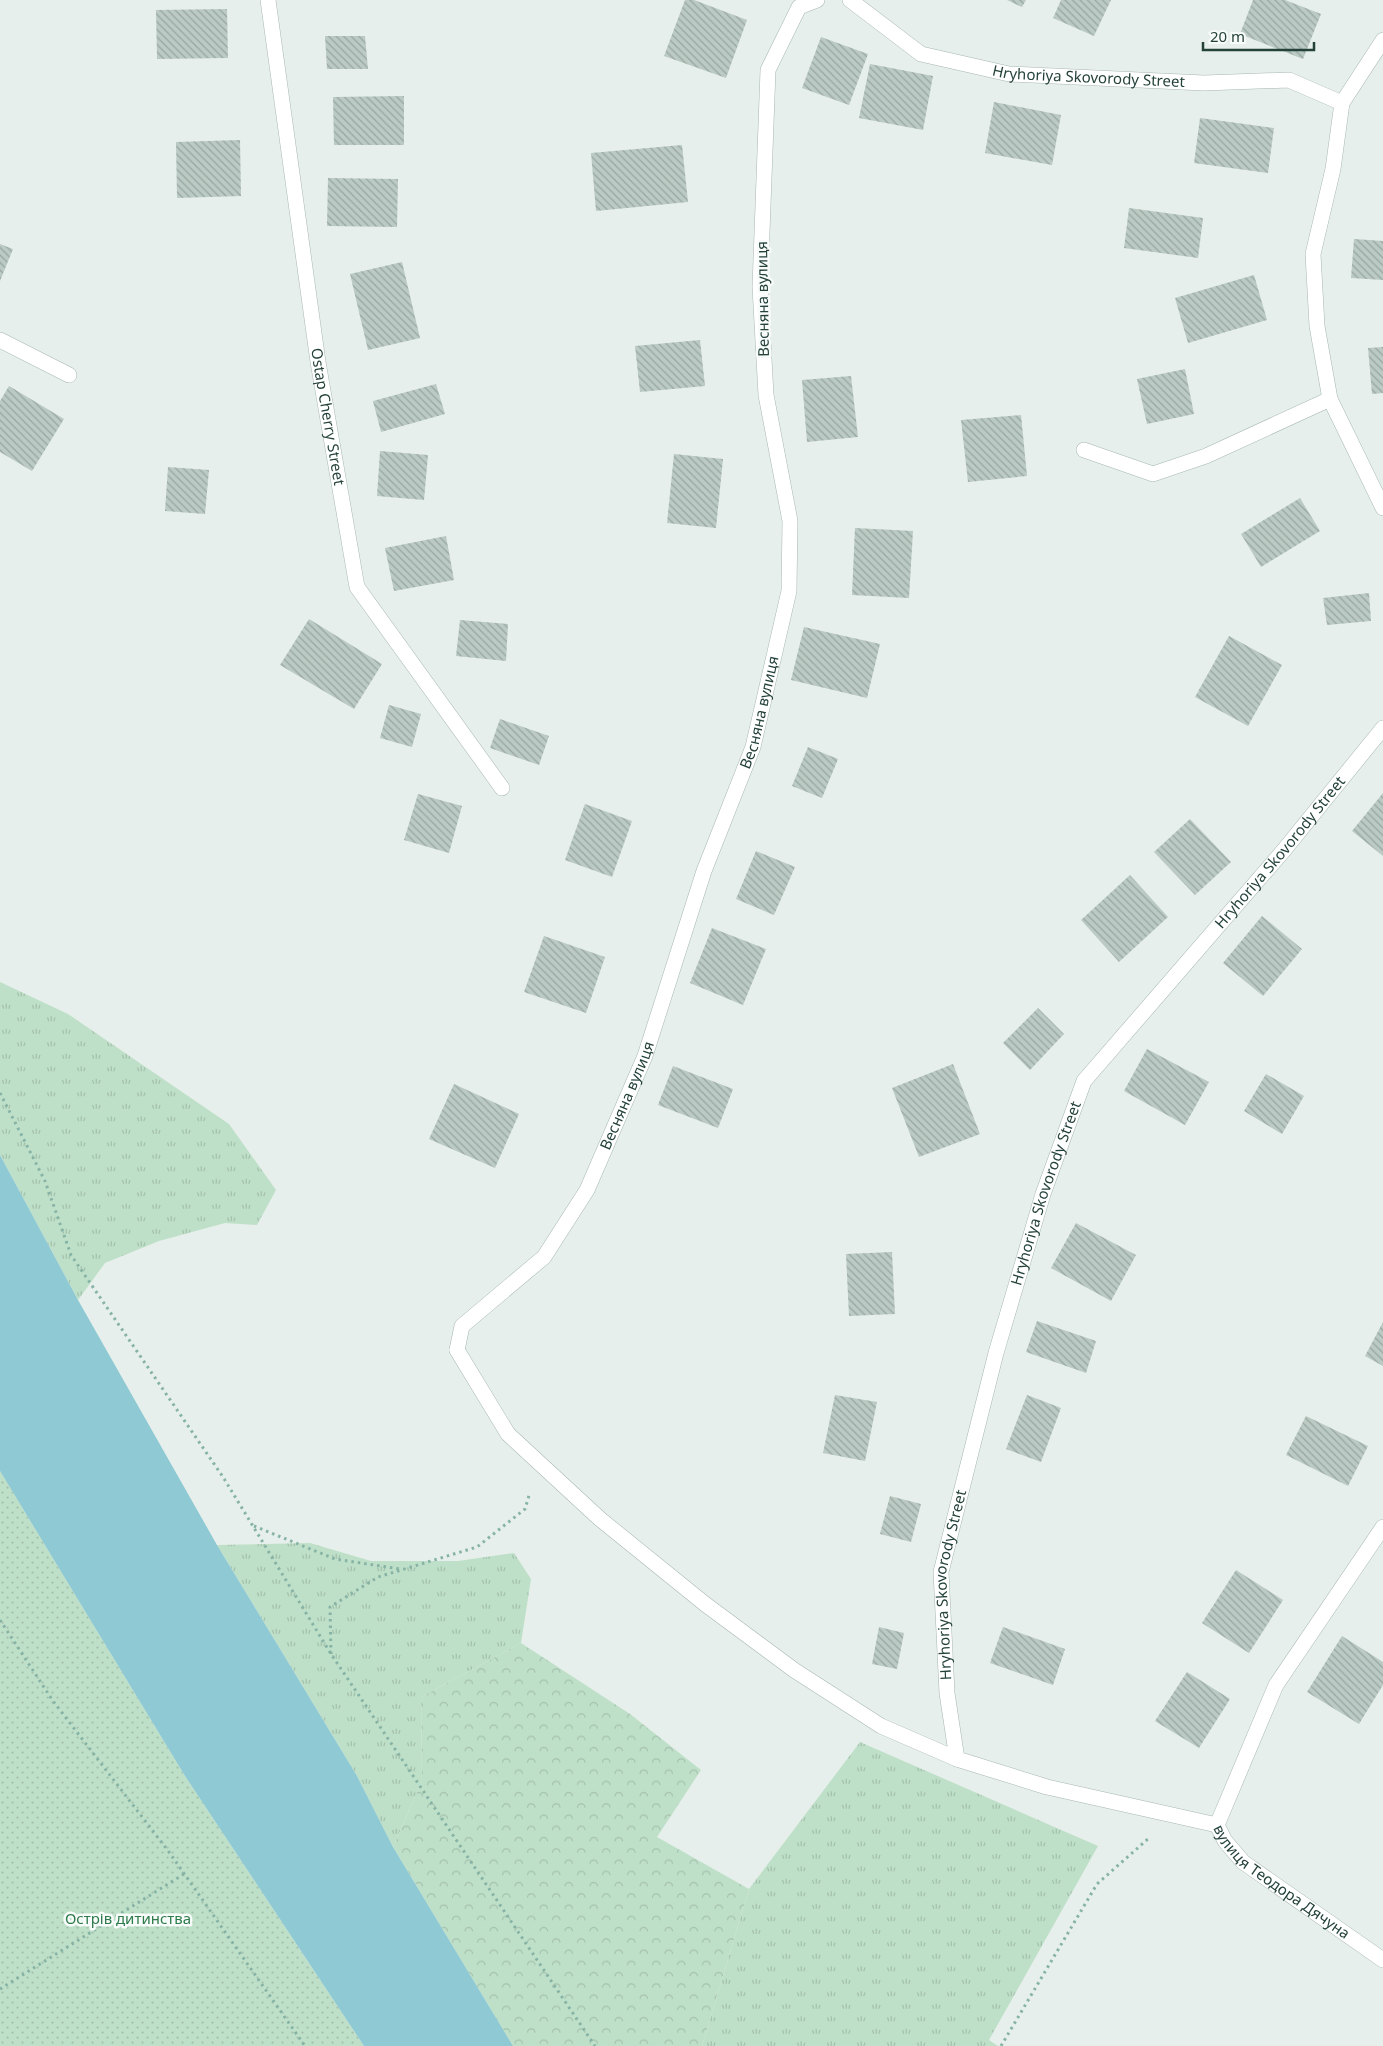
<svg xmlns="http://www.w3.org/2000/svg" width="1383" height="2046" font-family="'Noto Sans',sans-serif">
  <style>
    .grass { fill: url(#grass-tufts) }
    .forest { fill: url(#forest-crowns) }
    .park { fill: url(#park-dots) }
    .water { fill: #8ec9d4 }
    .building { fill: url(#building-back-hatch) }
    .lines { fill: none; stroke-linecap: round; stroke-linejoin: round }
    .service-casing { stroke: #a8b8b2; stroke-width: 16 }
    .minor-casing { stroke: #a8b8b2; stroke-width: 16 }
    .path { stroke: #86b3a5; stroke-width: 3; stroke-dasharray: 2.5 4; stroke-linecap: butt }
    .service { stroke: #fff; stroke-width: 15 }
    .minor { stroke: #fff; stroke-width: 15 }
    .labels { text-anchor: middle; stroke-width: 5; stroke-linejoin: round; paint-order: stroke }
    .street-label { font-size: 15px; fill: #24423a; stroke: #f7fbf9 }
    .park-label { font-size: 15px; fill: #2d7a4b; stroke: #f7fbf9 }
  </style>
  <defs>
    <pattern id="grass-tufts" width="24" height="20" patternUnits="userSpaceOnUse" patternTransform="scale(1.25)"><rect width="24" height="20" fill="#bfe0c8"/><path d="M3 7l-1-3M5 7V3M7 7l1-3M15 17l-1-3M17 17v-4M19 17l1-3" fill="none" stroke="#a4c1ad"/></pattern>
    <pattern id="forest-crowns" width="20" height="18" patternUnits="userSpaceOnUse" patternTransform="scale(1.25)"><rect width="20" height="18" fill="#bfe0c8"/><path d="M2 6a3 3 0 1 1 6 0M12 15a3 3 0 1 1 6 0" fill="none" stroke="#a4c1ad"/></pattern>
    <pattern id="park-dots" width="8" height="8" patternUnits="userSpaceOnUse" patternTransform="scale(1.25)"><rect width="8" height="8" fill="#bfe0c8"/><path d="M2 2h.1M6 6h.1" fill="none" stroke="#a4c1ad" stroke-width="1.8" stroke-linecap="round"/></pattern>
    <pattern id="building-back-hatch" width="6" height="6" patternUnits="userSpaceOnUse" patternTransform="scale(1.25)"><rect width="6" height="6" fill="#bbcac4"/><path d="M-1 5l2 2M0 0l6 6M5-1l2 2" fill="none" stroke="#98a6a0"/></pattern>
  </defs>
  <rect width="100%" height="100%" fill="#e6efeb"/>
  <g class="grass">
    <path d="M0,982L68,1014L229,1124L276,1190L257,1225L225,1223L159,1241L105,1263L78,1300L0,1155Z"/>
    <path d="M310,1543L371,1561H458L514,1553L531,1579L521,1643L421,1697L422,1781L393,1847L357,1776L217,1545Z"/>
    <path d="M860,1742L1098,1846L989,2040L998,2046H702L749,1889Z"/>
  </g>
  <path class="forest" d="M521,1643L630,1714L701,1770L657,1837L749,1889L702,2046H513L393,1847L422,1781L421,1697Z"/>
  <path class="park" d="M0,1471L185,1776L364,2046H0Z"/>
  <path class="water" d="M0,1155L78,1300L217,1545L357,1776L393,1847L513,2046H364L185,1776L0,1471Z"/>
  <g class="building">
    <path d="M685,0H694L747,20L726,78L664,56Z"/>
    <path d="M1007,0H1026L1022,7Z"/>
    <path d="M1061,0H1111L1094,36L1053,18Z"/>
    <path d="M1253,0H1285L1321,14L1303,59L1240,34Z"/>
    <path d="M227,9L228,58L157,59L156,10Z"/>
    <path d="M325,36H365L368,69H327Z"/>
    <path d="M821,37L868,54L849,105L802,88Z"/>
    <path d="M870,64L933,76L923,130L859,118Z"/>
    <path d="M404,96V145H334L333,97Z"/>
    <path d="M994,102L1061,115L1052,165L985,153Z"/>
    <path d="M1200,118L1274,128L1268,173L1194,163Z"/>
    <path d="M240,140L241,196L177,198L176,142Z"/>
    <path d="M682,145L688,202L596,211L591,153Z"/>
    <path d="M328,178L398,179L397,227L327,226Z"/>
    <path d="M1129,208L1203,218L1198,258L1124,248Z"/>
    <path d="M1354,239L1383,241V280L1351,278Z"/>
    <path d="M0,244L13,249L0,281Z"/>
    <path d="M402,262L420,338L368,350L350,274Z"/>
    <path d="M1254,275L1267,320L1188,343L1175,298Z"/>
    <path d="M700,340L705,386L640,392L635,346Z"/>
    <path d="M1383,347V393L1372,394L1368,348Z"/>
    <path d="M1185,369L1194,414L1147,424L1137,379Z"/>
    <path d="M851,376L858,437L807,442L802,380Z"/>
    <path d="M436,384L445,414L381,432L373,401Z"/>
    <path d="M9,386L64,419L32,471L0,452V401Z"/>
    <path d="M1021,415L1027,476L968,482L961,420Z"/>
    <path d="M380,451L428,455L424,500L377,496Z"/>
    <path d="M674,454L723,459L716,528L667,523Z"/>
    <path d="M168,467L209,470L205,514L165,511Z"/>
    <path d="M1300,498L1320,531L1261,567L1241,534Z"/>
    <path d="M855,528L913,531L909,598L852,595Z"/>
    <path d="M446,536L454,580L394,591L385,548Z"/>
    <path d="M1369,593L1371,621L1327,625L1323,598Z"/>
    <path d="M309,619L382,664L354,709L280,665Z"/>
    <path d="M460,620L508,624L506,661L456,656Z"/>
    <path d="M804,627L880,644L867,698L791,680Z"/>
    <path d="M1229,636L1282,665L1248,726L1195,697Z"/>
    <path d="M389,705L421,714L412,747L380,738Z"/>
    <path d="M500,719L549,736L539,765L490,748Z"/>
    <path d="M808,747L838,759L822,798L792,786Z"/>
    <path d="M1383,793V856L1352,831Z"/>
    <path d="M418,794L462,806L449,853L404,840Z"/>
    <path d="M585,804L632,821L612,877L565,860Z"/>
    <path d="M1190,819L1231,862L1195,895L1154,852Z"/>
    <path d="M756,851L795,867L774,915L736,899Z"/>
    <path d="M1130,875L1168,917L1119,962L1081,920Z"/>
    <path d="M1262,916L1302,949L1263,996L1223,963Z"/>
    <path d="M712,928L766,949L743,1005L690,983Z"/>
    <path d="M544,936L605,957L586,1013L524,992Z"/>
    <path d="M1038,1008L1064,1034L1030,1070L1003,1043Z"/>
    <path d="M1147,1049L1209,1082L1185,1125L1124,1091Z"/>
    <path d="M953,1064L980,1134L919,1157L892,1088Z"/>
    <path d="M673,1066L733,1089L718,1128L658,1105Z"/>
    <path d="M1266,1074L1304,1096L1282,1134L1244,1111Z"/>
    <path d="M454,1084L519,1114L495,1168L429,1139Z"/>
    <path d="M1076,1223L1136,1255L1111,1301L1051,1268Z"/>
    <path d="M892,1252L895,1314L849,1316L846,1254Z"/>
    <path d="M1037,1321L1096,1341L1086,1373L1026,1352Z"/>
    <path d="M1383,1322V1366L1365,1356Z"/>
    <path d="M835,1395L877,1402L865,1461L823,1453Z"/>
    <path d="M1027,1395L1061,1408L1041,1462L1006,1449Z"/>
    <path d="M1306,1416L1368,1446L1348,1486L1286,1455Z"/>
    <path d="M890,1496L921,1504L911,1542L880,1534Z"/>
    <path d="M1236,1570L1283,1600L1249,1653L1202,1623Z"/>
    <path d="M879,1627L904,1633L897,1669L872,1664Z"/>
    <path d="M1003,1627L1065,1649L1053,1685L990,1663Z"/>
    <path d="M1342,1636L1383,1662V1685L1359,1724L1307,1692Z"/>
    <path d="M1187,1672L1230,1699L1199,1748L1155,1721Z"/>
  </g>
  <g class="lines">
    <g class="service-casing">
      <g id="service">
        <path d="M1084,450L1153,474L1206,456L1330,399"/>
        <path d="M457,1350L508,1434L600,1519L705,1604L794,1670L881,1726L957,1759L1047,1787L1217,1825"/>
      </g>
    </g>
    <g class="minor-casing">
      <g id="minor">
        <path id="s1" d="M268,0L318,362L357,587L502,788"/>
        <path id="s2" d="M850,0L921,54L1009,74L1204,83L1289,80L1342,103"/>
        <path d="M1383,40L1342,103L1333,169L1313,254L1317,326L1330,399L1383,508"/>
        <path d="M0,340L69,375"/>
        <path id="s3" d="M457,1350L462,1326L544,1257L587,1190L645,1056L704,871L753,747L789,591L790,521L766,395L760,287L768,70L799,7L817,0"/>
        <path id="s4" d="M1383,1527L1276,1685L1217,1825L1225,1841L1243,1862L1383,1960"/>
        <path id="s5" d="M957,1759L947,1693L941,1572L996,1353L1043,1194L1084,1081L1284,850L1383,728"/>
      </g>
    </g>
    <g class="path">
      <path d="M0,1093L45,1181L71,1255L223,1477L331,1654L595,2046"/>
      <path d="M254,1526L335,1559L400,1569"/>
      <path d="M0,1620L53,1701L169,1852L305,2046"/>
      <path d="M331,1654L330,1607L378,1577L477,1547L525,1509L530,1492"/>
      <path d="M0,1989L184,1874"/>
      <path d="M1001,2046L1097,1884L1149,1838"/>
    </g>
    <use href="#service" class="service"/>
    <use href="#minor" class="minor"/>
  </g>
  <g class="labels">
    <g class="street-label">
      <text dy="5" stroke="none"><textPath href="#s2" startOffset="259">Hryhoriya Skovorody Street</textPath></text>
      <text transform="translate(763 299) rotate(-91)" y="5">Весняна вулиця</text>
      <text dy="5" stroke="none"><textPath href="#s1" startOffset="421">Ostap Cherry Street</textPath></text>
      <text dy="5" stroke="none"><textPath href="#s3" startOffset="720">Весняна вулиця</textPath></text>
      <text dy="5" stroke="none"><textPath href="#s5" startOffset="1001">Hryhoriya Skovorody Street</textPath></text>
      <text dy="5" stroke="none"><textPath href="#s3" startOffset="314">Весняна вулиця</textPath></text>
      <text dy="5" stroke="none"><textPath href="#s5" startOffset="581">Hryhoriya Skovorody Street</textPath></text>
      <text dy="5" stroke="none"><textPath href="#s5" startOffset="176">Hryhoriya Skovorody Street</textPath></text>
      <text dy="5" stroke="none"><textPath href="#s4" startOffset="430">вулиця Теодора Дячуна</textPath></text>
    </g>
    <g class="park-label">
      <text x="128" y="1924">Острів дитинства</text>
    </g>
  </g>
  <path d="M1203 42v8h111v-8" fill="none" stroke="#24423a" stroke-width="2.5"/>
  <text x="1210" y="42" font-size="15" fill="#24423a" stroke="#f7fbf9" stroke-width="4" paint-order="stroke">20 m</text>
</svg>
